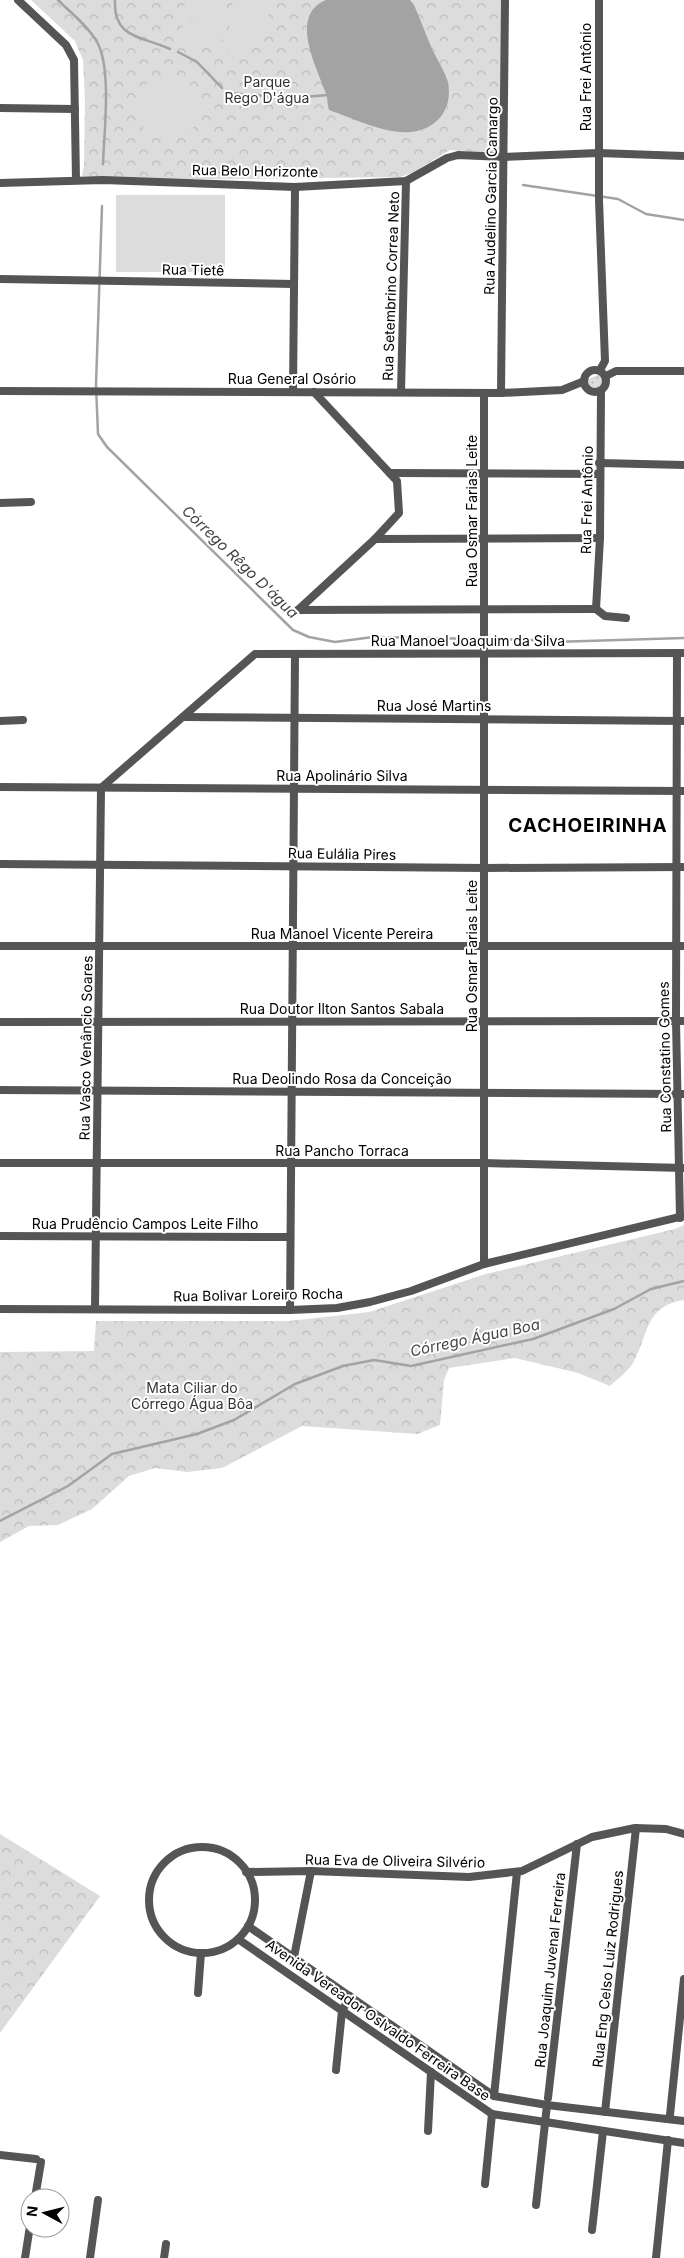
<svg xmlns="http://www.w3.org/2000/svg" width="684" height="2258" font-family="Inter,sans-serif">
  <style>
    .grass { fill: url(#grass-dots) }
    .park { fill: url(#park-crowns) }
    .pitch { fill: #dcdcdc }
    .water { fill: #a3a3a3 }
    .lines { fill: none; stroke-linecap: round; stroke-linejoin: round }
    .stream { stroke: #a3a3a3; stroke-width: 2.5 }
    .minor { stroke: #555; stroke-width: 8 }
    .labels { text-anchor: middle; stroke-width: 4; stroke-linejoin: round; paint-order: stroke }
    .street-label { font-size: 14px; fill: #000; stroke: #fff }
    .park-label { font-size: 14px; fill: #333; stroke: #fff }
    .water-label { font-size: 15px; font-style: italic; fill: #444; stroke: #fff }
    .district-label { font-size: 19px; font-weight: bold; letter-spacing: 1px; fill: #000; stroke: #fff }
  </style>
  <defs>
    <pattern id="grass-dots" width="8" height="8" patternUnits="userSpaceOnUse" patternTransform="scale(1.25)"><rect width="8" height="8" fill="#dcdcdc"/><path d="M2 2h.1M6 6h.1" fill="none" stroke="#bbb" stroke-width="1.8" stroke-linecap="round"/></pattern>
    <pattern id="park-crowns" width="20" height="18" patternUnits="userSpaceOnUse" patternTransform="scale(1.25)"><rect width="20" height="18" fill="#dcdcdc"/><path d="M2 6a3 3 0 1 1 6 0M12 15a3 3 0 1 1 6 0" fill="none" stroke="#bbb"/></pattern>
  </defs>
  <rect width="100%" height="100%" fill="#fff"/>
  <path class="grass" d="M598,375L603,378L601,389L597,391L587,387L586,380Z"/>
  <g class="park">
    <path d="M31,0H502V155L450,150L412,173L400,177L146,180L82,176L84,165L85,99L83,60L75,41Z"/>
    <path d="M684,1225V1300C645,1306 649,1333 634,1361C629,1371 617,1379 610,1386L578,1373L515,1358L449,1368L444,1380L440,1425L417,1434L302,1426L222,1468L187,1472L155,1468L129,1476L92,1509L58,1525L29,1526L0,1542V1352L94,1351L96,1321H289L369,1312L486,1274L675,1229Z"/>
    <path d="M0,1834L100,1896L0,2033Z"/>
  </g>
  <g class="pitch">
    <path d="M185,0H227L224,22L183,17Z"/>
    <path d="M233,0H260L271,10L249,55L227,52Z"/>
    <path d="M183,19L224,24L221,49L180,43Z"/>
    <circle cx="168" cy="108" r="32"/>
    <rect x="116" y="195" width="109" height="77"/>
  </g>
  <path class="water" d="M326,0H410L414,5C421,20 426,36 433,51C438,61 445,72 448,82C450,94 449,105 442,115C415,151 362,121 329,110C327,103 328,97 325,91C316,65 289,15 326,0Z"/>
  <g class="lines">
    <g class="stream">
      <path d="M58,0C71,13 88,26 97,42C112,68 104,133 103,164"/>
      <path d="M115,0C113,39 142,36 170,49"/>
      <path d="M178,52L197,62L222,88"/>
      <path d="M228,93L292,98L328,95"/>
      <path d="M523,185L618,199L646,214L684,220"/>
      <path d="M102,206L96,385L98,434L107,447L293,630L309,637L335,642L373,637L531,640L553,642L684,638"/>
      <path d="M0,1521L68,1486L112,1454L197,1434L234,1420L295,1384L343,1366L374,1360L411,1366L533,1339L614,1309L651,1289L684,1281"/>
    </g>
    <g class="minor">
      <path d="M18,0L66,45L74,60L76,180"/>
      <path d="M599,0V200L605,361L600,370"/>
      <path d="M0,108L75,109"/>
      <path d="M0,183L103,180L295,187L406,181L447,158L458,155L504,157L598,153L684,156"/>
      <path d="M0,279L294,284"/>
      <circle cx="595" cy="381" r="11"/>
      <path d="M606,376L616,371H684"/>
      <path d="M0,391L501,393L562,390L582,382"/>
      <path d="M293,392L295,187"/>
      <path d="M401,392L406,181"/>
      <path d="M501,393L505,0"/>
      <path d="M599,463L684,465"/>
      <path d="M390,473L599,474"/>
      <path d="M0,503L31,502"/>
      <path d="M375,539L600,538"/>
      <path d="M596,609L600,538L601,392"/>
      <path d="M596,609L605,616L626,618"/>
      <path d="M298,610L596,609"/>
      <path d="M298,610L375,539L399,513L397,481L314,392"/>
      <path d="M677,653L676,1021L680,1218"/>
      <path d="M183,717L684,721"/>
      <path d="M0,721L23,720"/>
      <path d="M0,787L684,791"/>
      <path d="M0,864L485,868L684,867"/>
      <path d="M0,946H684"/>
      <path d="M0,1022L684,1021"/>
      <path d="M0,1090L684,1094"/>
      <path d="M0,1163H484L684,1168"/>
      <path d="M0,1236L290,1237"/>
      <path d="M484,1264V393"/>
      <path d="M0,1309L290,1310L337,1308L370,1302L411,1291L484,1264L684,1216"/>
      <path d="M95,1309L101,788L255,654L684,653"/>
      <path d="M290,1310L295,654"/>
      <circle cx="202" cy="1900" r="53"/>
      <path d="M246,1872L311,1871L469,1877L522,1871L592,1837L635,1828L666,1829L684,1834"/>
      <path d="M248,1926L494,2096L547,2105L684,2121"/>
      <path d="M238,1939L492,2114L684,2143"/>
      <path d="M294,1957L311,1871"/>
      <path d="M198,1993L201,1953"/>
      <path d="M336,2070L342,2011L350,1996"/>
      <path d="M494,2096L517,1872"/>
      <path d="M548,2098L577,1844"/>
      <path d="M605,2112L636,1828"/>
      <path d="M670,2115L684,1979"/>
      <path d="M428,2131L431,2072"/>
      <path d="M0,2155L36,2159"/>
      <path d="M485,2184L492,2114"/>
      <path d="M35,2198L41,2162"/>
      <path d="M536,2205L547,2105"/>
      <path d="M592,2230L603,2131"/>
      <path d="M25,2258L30,2226"/>
      <path d="M90,2258L98,2200"/>
      <path d="M164,2258L166,2244"/>
      <path d="M656,2258L668,2140"/>
    </g>
  </g>
  <g class="labels">
    <g class="street-label">
      <text transform="translate(586 77) rotate(-90)" y="5">Rua Frei Antônio</text>
      <text transform="translate(255 171) rotate(1)" y="5">Rua Belo Horizonte</text>
      <text transform="translate(491 196) rotate(-89)" y="5">Rua Audelino Garcia Camargo</text>
      <text transform="translate(193 270) rotate(1)" y="5">Rua Tietê</text>
      <text transform="translate(391 286) rotate(-88)" y="5">Rua Setembrino Correa Neto</text>
      <text x="292" y="384">Rua General Osório</text>
      <text transform="translate(587 500) rotate(-89)" y="5">Rua Frei Antônio</text>
      <text transform="translate(472 511) rotate(-90)" y="5">Rua Osmar Farias Leite</text>
      <text x="468" y="646">Rua Manoel Joaquim da Silva</text>
      <text x="434" y="711">Rua José Martins</text>
      <text x="342" y="781">Rua Apolinário Silva</text>
      <text transform="translate(342 854) rotate(1)" y="5">Rua Eulália Pires</text>
      <text x="342" y="939">Rua Manoel Vicente Pereira</text>
      <text transform="translate(472 956) rotate(-90)" y="5">Rua Osmar Farias Leite</text>
      <text x="342" y="1014">Rua Doutor Ilton Santos Sabala</text>
      <text transform="translate(86 1048) rotate(-89)" y="5">Rua Vasco Venâncio Soares</text>
      <text transform="translate(665 1057) rotate(-91)" y="5">Rua Constatino Gomes</text>
      <text x="342" y="1084">Rua Deolindo Rosa da Conceição</text>
      <text x="342" y="1156">Rua Pancho Torraca</text>
      <text x="145" y="1229">Rua Prudêncio Campos Leite Filho</text>
      <text transform="translate(258 1295) rotate(-1)" y="5">Rua Bolivar Loreiro Rocha</text>
      <text transform="translate(395 1861) rotate(1)" y="5">Rua Eva de Oliveira Silvério</text>
      <text transform="translate(608 1969) rotate(-84)" y="5">Rua Eng Celso Luiz Rodrigues</text>
      <text transform="translate(550 1970) rotate(-84)" y="5">Rua Joaquim Juvenal Ferreira</text>
      <text transform="translate(378 2020) rotate(35)" y="5">Avenida Vereador Oslvaldo Ferreira Base</text>
    </g>
    <g class="park-label">
      <text x="267" y="87">Parque<tspan x="267" dy="16">Rego D'água</tspan></text>
      <text x="192" y="1393">Mata Ciliar do<tspan x="192" dy="16">Córrego Água Bôa</tspan></text>
    </g>
    <g class="water-label">
      <text transform="translate(240 562) rotate(44)" y="5">Córrego Rêgo D'água</text>
      <text transform="translate(475 1338) rotate(-12)" y="5">Córrego Água Boa</text>
    </g>
    <g class="district-label">
      <text x="588" y="832">CACHOEIRINHA</text>
    </g>
  </g>
  <g transform="translate(45 2213) rotate(277)"><circle r="24" fill="#ffffff" stroke="#999999"/>
  <path d="M0-4L9 19L0 12L-9 19Z" fill="#000000"/>
  <text y="-8" font-size="14" font-weight="bold" text-anchor="middle" fill="#000000">N</text>
  </g>
</svg>
